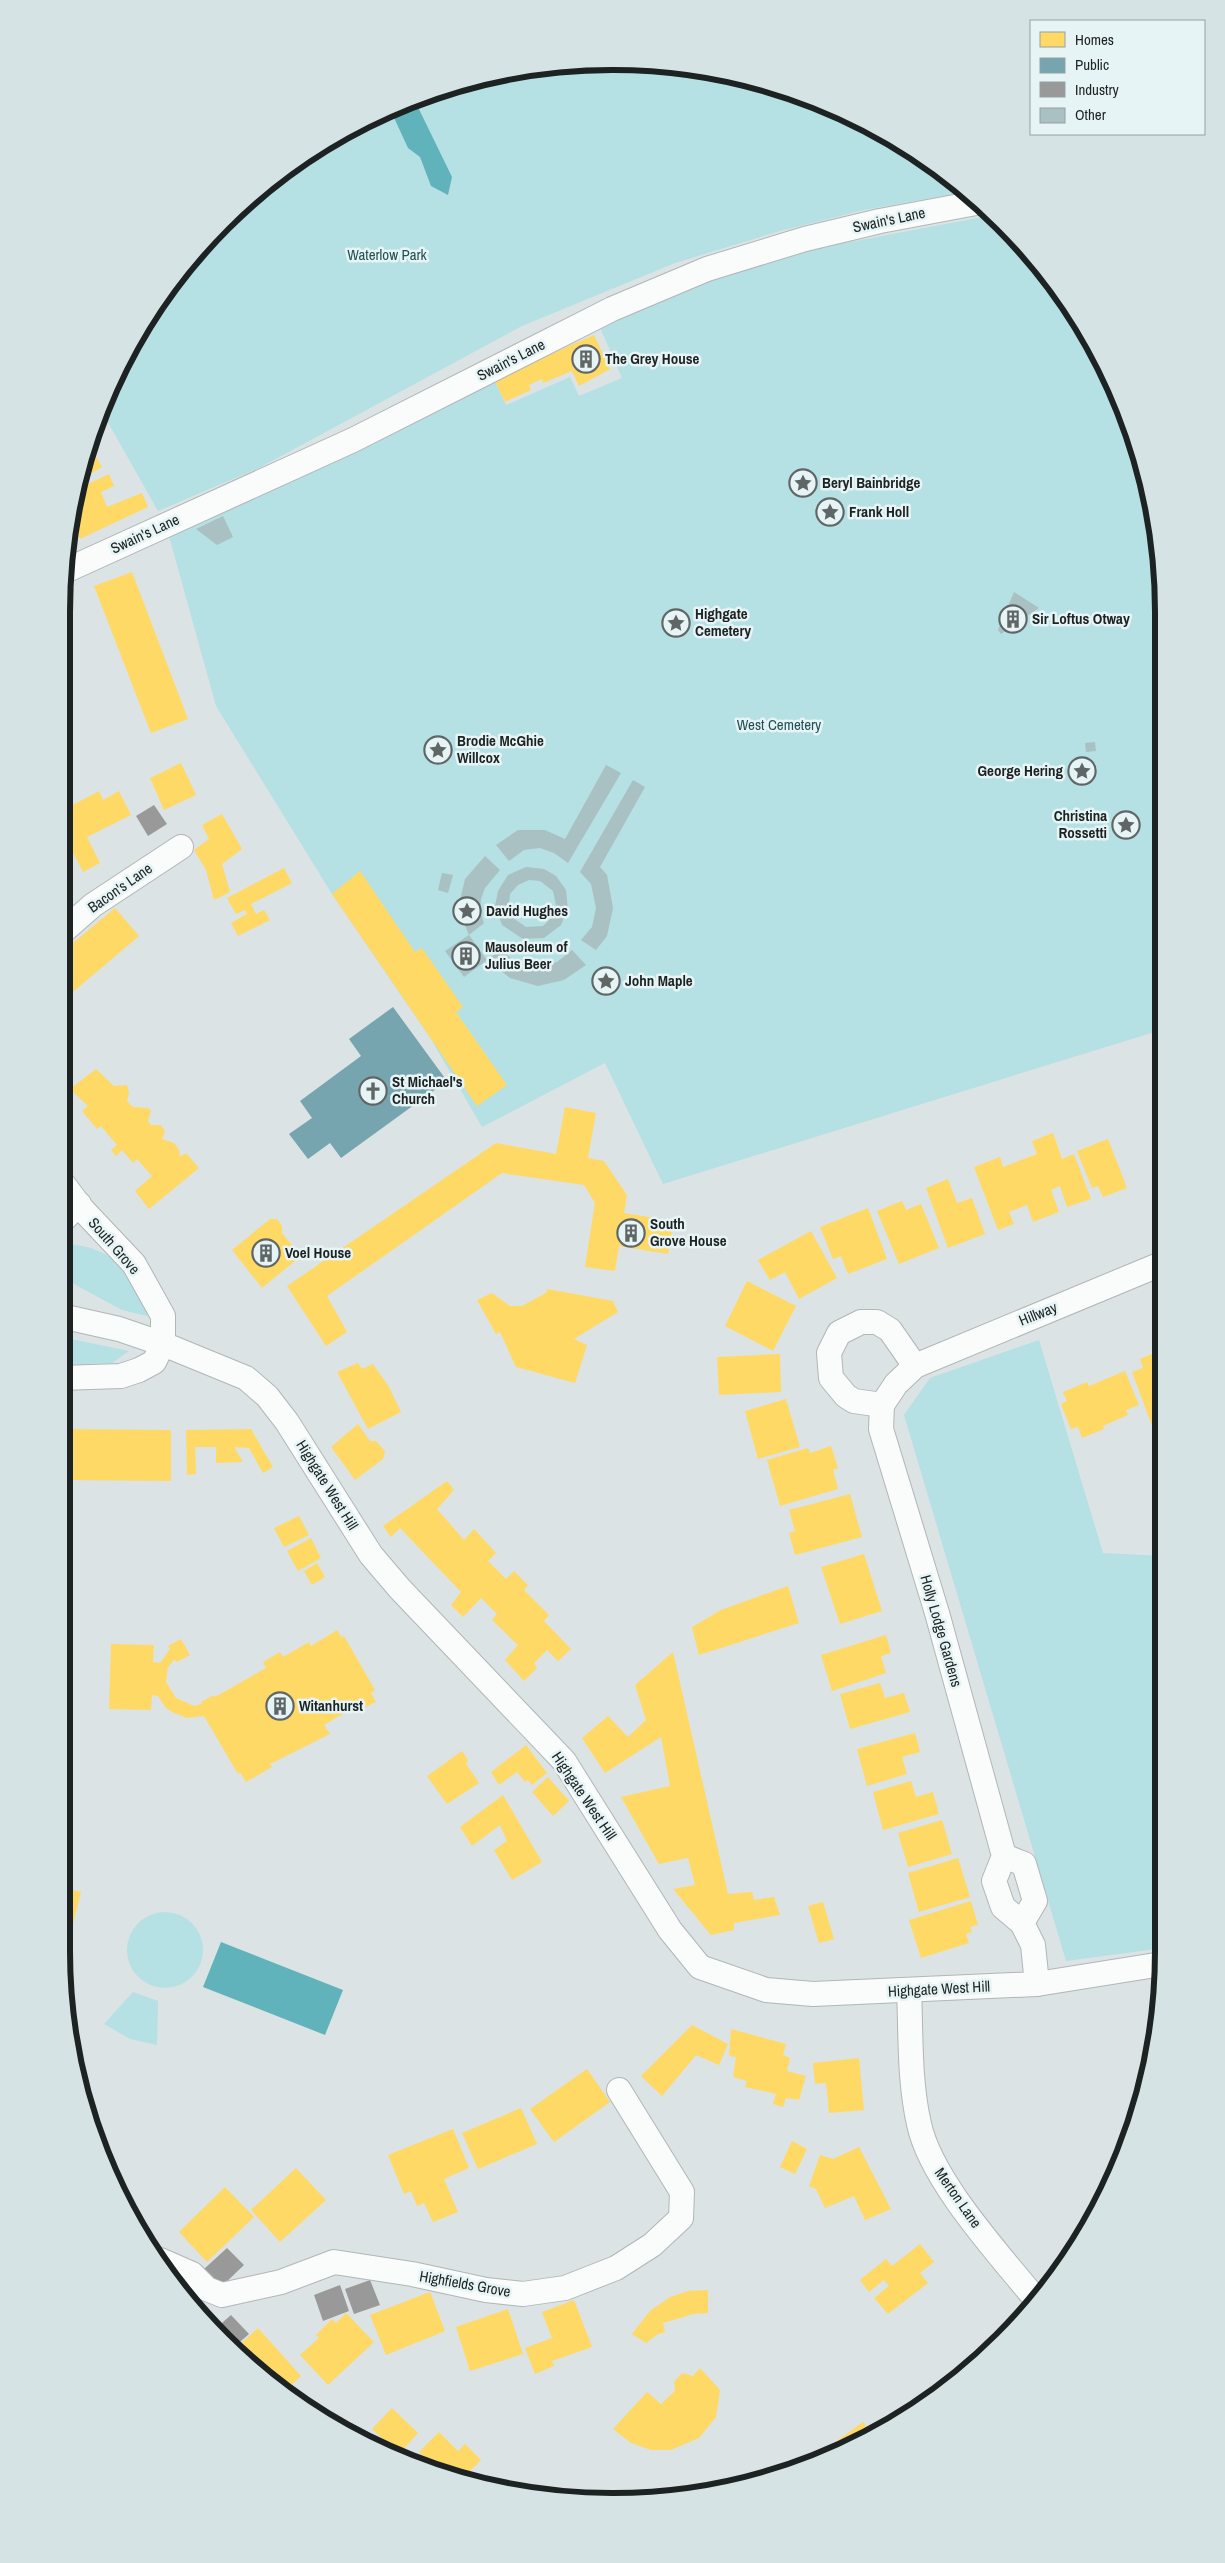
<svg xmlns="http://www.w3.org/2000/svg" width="1225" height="2563" font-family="'Archivo Narrow',sans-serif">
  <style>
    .green { fill: #b5e0e4 }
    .water { fill: #61b3bb }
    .homes { fill: #ffd966 }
    .public { fill: #76a5af }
    .industry { fill: #999 }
    .building { fill: #a9c1c3; fill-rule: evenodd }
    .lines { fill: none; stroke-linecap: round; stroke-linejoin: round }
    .minor-casing { stroke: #b1b6b6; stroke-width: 26 }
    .minor { stroke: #fafbfb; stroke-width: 24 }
    .labels { text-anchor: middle; stroke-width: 5; stroke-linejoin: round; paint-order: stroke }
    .street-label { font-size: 15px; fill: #1d2222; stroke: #e6f4f5 }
    .park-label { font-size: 15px; fill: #225155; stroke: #e6f4f5 }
    .poi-label { font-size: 15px; font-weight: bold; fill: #1d2222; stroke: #e6f4f5; text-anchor: start }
    .rim { fill: none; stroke: #1d2222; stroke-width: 6 }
  </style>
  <rect width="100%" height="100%" fill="#dce3e4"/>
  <g class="green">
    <path d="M612,61L720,72L823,103L948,175L965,192L864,210L780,231L675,263L522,326L259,468L158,511L101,410L154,306L223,223L306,154L401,103L505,72Z"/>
    <path d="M988,216L1050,277L1122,401L1159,540L1161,1030L663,1184L605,1063L482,1127L431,1039L332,894L216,706L169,536L494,379L506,405L570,377L579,396L622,378L599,325L713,279L807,250Z"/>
    <path d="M70,1244C115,1249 127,1271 151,1306L147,1316L122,1310L61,1277V1250Z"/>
    <path d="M61,1337L129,1351L112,1363L61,1365Z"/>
    <path d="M1039,1340L1103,1553L1162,1556L1164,1948L1066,1961L904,1415L930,1378Z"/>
    <circle cx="165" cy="1950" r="38"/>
    <path d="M133,1992L158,2001L157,2045L130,2039L104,2024Z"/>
  </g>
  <g class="water">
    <path d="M414,99L452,177L448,195L431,186L420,157L408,148L390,109Z"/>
    <path d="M221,1942L343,1990L325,2035L203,1987Z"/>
  </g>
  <g class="homes">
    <path d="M594,335L610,369L579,386L572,371L543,383L542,379L529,385L531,390L505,402L494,379Z"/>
    <path d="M90,446L102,467L80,480Z"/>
    <path d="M109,474L114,486L101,492L107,507L142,493L148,507L80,539L71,518L77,489Z"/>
    <path d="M132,572L188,719L151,733L94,586Z"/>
    <path d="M181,763L196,795L164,810L150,778Z"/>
    <path d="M99,791L103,800L119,791L131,815L87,837L100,863L83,872L67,841L61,844V819L68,815L65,809Z"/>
    <path d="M222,814L242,849L222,864L230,892L214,900L206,870L194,850L209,839L202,825Z"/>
    <path d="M284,868L292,883L251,904L256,914L264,910L270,920L238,936L231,923L247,914L245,910L236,914L227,898Z"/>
    <path d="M360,871L415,952L422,948L463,1007L456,1012L507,1085L477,1106L332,894Z"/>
    <path d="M115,908L139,936L61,1002V953Z"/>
    <path d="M96,1069L114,1086L127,1085L129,1093L127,1101L133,1107L148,1108L151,1111L148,1121L151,1125H161L165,1132L162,1139L174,1143L179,1150L180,1157L186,1153L199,1168L149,1209L135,1191L152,1176L137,1159L133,1163L122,1150L116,1156L111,1150L117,1145L101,1126L97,1129L82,1111L88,1106L70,1089Z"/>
    <path d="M565,1107L596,1113L588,1158L604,1161L627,1195L624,1213L674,1221L668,1254L619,1246L615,1271L585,1267L595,1203L584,1185L502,1173L327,1296L347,1332L326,1346L287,1286L496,1143L556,1154Z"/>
    <path d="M1053,1133L1062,1159L1074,1154L1091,1199L1067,1207L1060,1186L1051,1190L1059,1212L1033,1222L1027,1205L1009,1212L1014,1224L998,1230L974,1167L1000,1157L1003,1167L1037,1154L1032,1141Z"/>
    <path d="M1108,1139L1127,1188L1103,1197L1098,1186L1092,1188L1077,1151Z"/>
    <path d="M948,1179L957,1203L972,1198L985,1234L948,1248L926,1188Z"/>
    <path d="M902,1201L906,1210L921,1204L939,1248L899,1264L877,1211Z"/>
    <path d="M868,1208L887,1259L848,1274L841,1256L833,1259L820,1227Z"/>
    <path d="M270,1219H277L282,1226V1233L301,1256L262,1288L232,1250Z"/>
    <path d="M811,1231L837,1278L799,1299L785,1272L770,1280L758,1260Z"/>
    <path d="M747,1281L796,1306L773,1351L725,1326Z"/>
    <path d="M547,1289L613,1301L618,1312L574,1339L587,1345L575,1383L516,1367L500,1332L496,1334L477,1300L492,1293L510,1306H522L546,1293Z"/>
    <path d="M1157,1352L1160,1359H1162V1428L1154,1431L1132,1372L1143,1368L1140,1359Z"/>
    <path d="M780,1354L781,1392L719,1395L717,1357Z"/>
    <path d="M358,1363L362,1369L373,1364L389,1387L401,1412L368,1429L337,1372Z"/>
    <path d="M1125,1371L1139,1405L1126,1410L1128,1415L1103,1426L1104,1429L1082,1438L1078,1427L1071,1429L1061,1404L1067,1401L1063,1392L1087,1382L1089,1386Z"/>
    <path d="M786,1399L800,1447L758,1459L745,1411Z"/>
    <path d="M358,1424L370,1441H376L385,1451L383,1459L355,1480L331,1447Z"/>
    <path d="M61,1429L171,1430V1481L61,1480Z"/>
    <path d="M251,1429L273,1467L263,1473L249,1448L234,1447L243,1462L216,1463V1447H195L196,1474L187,1475L186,1430Z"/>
    <path d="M831,1446L838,1468L833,1470L838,1489L780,1506L767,1460L808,1448L810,1453Z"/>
    <path d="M447,1481L454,1490L437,1509L464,1540L474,1529L496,1553L488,1561L506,1579L514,1571L528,1585L524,1590L549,1615L544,1621L571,1649L558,1661L547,1650L534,1663L537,1668L524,1681L505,1660L518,1645L492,1620L497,1614L481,1598L463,1617L451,1605L461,1592L400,1528L391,1537L383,1526Z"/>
    <path d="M850,1494L862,1537L795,1555L789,1533L795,1531L789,1510Z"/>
    <path d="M299,1516L309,1535L284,1547L274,1528Z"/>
    <path d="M311,1538L321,1558L298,1571L287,1551Z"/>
    <path d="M864,1554L882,1611L840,1624L821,1567Z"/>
    <path d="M317,1563L325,1577L312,1585L304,1571Z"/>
    <path d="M788,1586L799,1623L699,1655L692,1627L721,1610Z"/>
    <path d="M337,1630L342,1638L344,1636L375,1690L371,1693L376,1702L366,1707L363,1702L324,1725L330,1734L270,1764L272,1767L246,1782L240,1772L238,1774L204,1716L187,1718L174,1713L166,1708L158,1696L152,1695L151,1710L109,1709L111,1644L154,1645L153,1662L160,1663L170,1649L168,1646L181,1639L190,1655L177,1662L174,1660L168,1667L166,1682L176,1698L194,1706L202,1704L201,1702L214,1695L215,1697L266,1668L263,1662L280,1652L283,1657L309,1642L311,1646Z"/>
    <path d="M886,1635L891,1653L881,1656L886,1673L832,1691L821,1655Z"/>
    <path d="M673,1652L728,1894L752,1892L754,1900L774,1897L780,1915L734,1923V1930L711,1935L673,1889L695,1885L688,1858L659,1864L621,1797L670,1786L661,1737L605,1773L582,1738L608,1716L628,1737L646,1720L635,1685Z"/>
    <path d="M880,1683L885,1698L904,1693L910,1712L850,1729L840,1694Z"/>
    <path d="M915,1733L920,1752L902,1757L907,1774L867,1786L857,1749Z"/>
    <path d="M526,1745L547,1773L532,1785L528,1780L525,1782L517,1772L499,1785L491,1772Z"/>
    <path d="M462,1751L468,1760L466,1764L479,1783L447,1804L427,1776Z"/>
    <path d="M548,1777L569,1801L553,1816L532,1792Z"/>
    <path d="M911,1781L916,1797L933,1792L939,1814L883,1830L873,1792Z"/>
    <path d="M503,1795L542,1862L512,1880L494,1850L507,1841L500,1825L472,1846L460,1827Z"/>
    <path d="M942,1820L952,1854L908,1867L898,1833Z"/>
    <path d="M958,1858L970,1897L919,1912L908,1873Z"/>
    <path d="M62,1887L81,1892L68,1945L61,1944Z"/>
    <path d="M971,1901L978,1925L970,1927L972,1932L966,1934L969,1943L921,1958L909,1920Z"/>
    <path d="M823,1902L834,1939L819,1943L808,1906Z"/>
    <path d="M692,2025L728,2044L719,2065L696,2055L662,2096L641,2076Z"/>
    <path d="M731,2029L786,2044L783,2055L790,2058L787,2071L806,2076L799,2100L786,2098L783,2107L773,2104L776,2094L745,2087L747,2081L733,2077L736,2057L729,2056Z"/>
    <path d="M859,2058L864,2110L829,2113L826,2083L815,2084L813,2063Z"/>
    <path d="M587,2069L610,2102L554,2142L530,2109Z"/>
    <path d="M521,2108L537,2144L478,2169L462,2133Z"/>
    <path d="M453,2129L469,2168L444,2179L458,2212L433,2222L424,2203L417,2206L411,2191L404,2194L388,2155Z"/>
    <path d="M792,2141L807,2149L795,2174L780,2167Z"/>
    <path d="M859,2147L891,2209L865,2220L854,2196L825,2208L816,2189L809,2186L820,2155L833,2159Z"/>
    <path d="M296,2168L326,2200L280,2242L251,2210Z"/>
    <path d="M225,2187L254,2217L207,2262L179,2232Z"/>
    <path d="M920,2244L934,2262L920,2273L928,2283L888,2314L874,2298L889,2286L884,2280L869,2292L860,2280L886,2259L892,2266Z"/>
    <path d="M708,2290V2313L693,2314L663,2323L665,2332L658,2334L646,2343L632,2334L650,2311L670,2297L688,2291Z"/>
    <path d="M430,2292L445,2331L386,2355L370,2315Z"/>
    <path d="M574,2300L592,2347L552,2361L554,2366L535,2374L525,2348L552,2338L542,2312Z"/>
    <path d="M508,2309L523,2354L470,2371L456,2327Z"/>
    <path d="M346,2313L374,2342L328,2385L300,2355L319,2338L316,2335L332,2319L336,2323Z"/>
    <path d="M258,2328L301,2376L285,2391L249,2365L234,2350Z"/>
    <path d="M700,2368L720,2390L716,2417L699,2438L671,2450H651L631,2443L613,2429L647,2392L661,2404L675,2391L674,2382L682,2373L693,2376Z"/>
    <path d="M924,2398L927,2402L888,2428L839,2450L834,2443L863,2422L871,2432L908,2405L910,2409Z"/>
    <path d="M392,2408L418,2433L399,2454L372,2429Z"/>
    <path d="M439,2432L458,2451L465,2444L481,2460L463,2478L438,2471L419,2452Z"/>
  </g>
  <path class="public" d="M393,1007L447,1081L341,1158L330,1143L308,1159L289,1134L312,1118L300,1101L361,1056L349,1039Z"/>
  <g class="industry">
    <path d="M154,805L167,824L148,836L136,816Z"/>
    <path d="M227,2248L244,2265L221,2287L204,2269Z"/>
    <path d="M370,2280L380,2305L354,2314L345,2289Z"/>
    <path d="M340,2285L349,2311L323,2321L314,2295Z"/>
    <path d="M231,2315L249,2334L233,2348L214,2330Z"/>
  </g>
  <g class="building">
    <path d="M223,516L233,537L217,545L196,529Z"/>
    <path d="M1014,592L1039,608L1001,634L998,630Z"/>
    <path d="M1095,742L1096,751L1086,752L1085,743Z"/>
    <path d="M606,765L621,773L568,863L554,853L540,848L524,850L509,861L496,845L518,830H545L565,839Z"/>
    <path d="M633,780L645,787L600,867L607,875L613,908L607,936L596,950L581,940L592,927L596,908L591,884L580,872Z"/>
    <path d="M485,856L500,870L485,888L481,899L480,912L484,923L469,935L461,916V896L465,879Z"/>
    <path d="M526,867L544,869L556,876L566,890L568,910L561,925L544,938L523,939L502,925L495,906L498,891L508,875ZM529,880L540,881L553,891L556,905L553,916L543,926L526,927L513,918L509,905L510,894L518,885Z"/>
    <path d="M442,873L453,875L448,893L438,890Z"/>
    <path d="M469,935L487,960L464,977L445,951Z"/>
    <path d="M501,949L516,963L537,967L557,962L572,950L586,965L564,980L538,986L510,978L487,960Z"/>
  </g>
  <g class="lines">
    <g class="minor-casing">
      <g id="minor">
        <path d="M65,571L353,440L612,309L707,269L805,239L880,221L976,203"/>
        <path d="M61,933L93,905L181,847"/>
        <path d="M61,1222L79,1204"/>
        <path d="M61,1316L119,1329L163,1344L246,1378L267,1396L287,1422L371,1555L400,1589L564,1761L670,1930L700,1967L766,1990L813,1994L1037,1984L1162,1964"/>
        <path d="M61,1378L121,1376L139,1370L154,1362L163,1344V1316L134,1264L82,1209L61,1181"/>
        <path d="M882,1405L854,1401L846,1396L831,1378L829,1353L839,1333L861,1322H877L890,1330L915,1366"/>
        <path d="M1004,1856L1024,1864L1035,1901L1022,1923"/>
        <path d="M1037,1984L1033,1945L1022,1923L1003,1907L994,1881L1004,1856L937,1613L881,1429L882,1405L896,1384L915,1366L1161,1264"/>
        <path d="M909,1990C911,2035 909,2080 919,2124C931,2181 1000,2255 1037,2301"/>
        <path d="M160,2260L192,2274L207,2289L222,2295L281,2282L334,2262L412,2274L486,2290L523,2294L565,2288L616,2268L652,2245L681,2218L682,2192L619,2090"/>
      </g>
    </g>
    <use href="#minor" class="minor"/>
  </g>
  <defs>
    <g id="building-ring" transform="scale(1.4375)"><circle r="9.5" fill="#e6f4f5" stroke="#606666" stroke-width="1.5"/><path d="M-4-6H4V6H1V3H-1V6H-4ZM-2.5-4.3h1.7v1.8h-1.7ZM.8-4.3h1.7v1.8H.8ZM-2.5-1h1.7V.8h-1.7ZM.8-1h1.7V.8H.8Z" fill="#606666"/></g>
    <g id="sight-ring" transform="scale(1.4375)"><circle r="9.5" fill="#e6f4f5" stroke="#606666" stroke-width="1.5"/><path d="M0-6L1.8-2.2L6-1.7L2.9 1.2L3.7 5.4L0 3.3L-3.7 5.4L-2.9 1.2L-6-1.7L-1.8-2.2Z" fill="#606666"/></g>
    <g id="church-ring" transform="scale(1.4375)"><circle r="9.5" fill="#e6f4f5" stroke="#606666" stroke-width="1.5"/><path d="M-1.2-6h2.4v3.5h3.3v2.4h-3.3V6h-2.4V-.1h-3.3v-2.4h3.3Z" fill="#606666"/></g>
  </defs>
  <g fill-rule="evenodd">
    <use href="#building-ring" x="586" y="359"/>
    <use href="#sight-ring" x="803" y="483"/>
    <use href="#sight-ring" x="830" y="512"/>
    <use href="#building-ring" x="1013" y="619"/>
    <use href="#sight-ring" x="676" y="623"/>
    <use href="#sight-ring" x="438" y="750"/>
    <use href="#sight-ring" x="1082" y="771"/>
    <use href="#sight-ring" x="1126" y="825"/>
    <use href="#sight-ring" x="467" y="911"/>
    <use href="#building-ring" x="466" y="956"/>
    <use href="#sight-ring" x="606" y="981"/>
    <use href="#church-ring" x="373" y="1091"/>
    <use href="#building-ring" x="631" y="1233"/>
    <use href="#building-ring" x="266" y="1253"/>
    <use href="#building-ring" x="280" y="1706"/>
  </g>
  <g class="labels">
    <g class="street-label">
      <text transform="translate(889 220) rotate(-12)" y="5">Swain's Lane</text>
      <text transform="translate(511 360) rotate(-27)" y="5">Swain's Lane</text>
      <text transform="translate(145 534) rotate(-25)" y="5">Swain's Lane</text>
      <text transform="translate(120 888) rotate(-35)" y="5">Bacon's Lane</text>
      <text transform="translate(114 1246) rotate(49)" y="5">South Grove</text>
      <text transform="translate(1038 1314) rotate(-22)" y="5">Hillway</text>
      <text transform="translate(327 1485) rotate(58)" y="5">Highgate West Hill</text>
      <text transform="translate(941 1631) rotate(74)" y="5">Holly Lodge Gardens</text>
      <text transform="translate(584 1796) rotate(56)" y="5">Highgate West Hill</text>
      <text transform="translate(939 1989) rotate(-3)" y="5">Highgate West Hill</text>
      <text transform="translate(958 2198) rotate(55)" y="5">Merton Lane</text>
      <text transform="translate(465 2284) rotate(10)" y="5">Highfields Grove</text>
    </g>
    <g class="park-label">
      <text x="387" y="260">Waterlow Park</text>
      <text x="779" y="730">West Cemetery</text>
    </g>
    <g class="poi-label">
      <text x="605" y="364">The Grey House</text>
      <text x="822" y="488">Beryl Bainbridge</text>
      <text x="849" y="517">Frank Holl</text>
      <text x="695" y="619">Highgate<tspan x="695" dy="17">Cemetery</tspan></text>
      <text x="1032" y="624">Sir Loftus Otway</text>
      <text x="457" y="746">Brodie McGhie<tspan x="457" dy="17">Willcox</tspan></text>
      <text x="1063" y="776" text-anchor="end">George Hering</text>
      <text x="1107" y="821" text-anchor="end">Christina<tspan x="1107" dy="17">Rossetti</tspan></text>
      <text x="486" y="916">David Hughes</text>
      <text x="485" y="952">Mausoleum of<tspan x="485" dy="17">Julius Beer</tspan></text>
      <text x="625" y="986">John Maple</text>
      <text x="392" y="1087">St Michael's<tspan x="392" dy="17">Church</tspan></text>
      <text x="650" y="1229">South<tspan x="650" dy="17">Grove House</tspan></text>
      <text x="285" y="1258">Voel House</text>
      <text x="299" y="1711">Witanhurst</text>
    </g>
  </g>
  <path d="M0 0H1225V2563H0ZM612 70H613A542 542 0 0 1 1155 612V1951A542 542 0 0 1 613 2493H612A542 542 0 0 1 70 1951V612A542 542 0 0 1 612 70Z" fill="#d6e3e4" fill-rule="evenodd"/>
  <path class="rim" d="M612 70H613A542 542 0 0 1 1155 612V1951A542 542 0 0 1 613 2493H612A542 542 0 0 1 70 1951V612A542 542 0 0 1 612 70Z"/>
  <rect x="1030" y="20" width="175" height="115" fill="#e6f4f5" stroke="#96a0a1"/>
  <rect x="1040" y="32" width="25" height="15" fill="#ffd966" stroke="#96a0a1"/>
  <text x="1075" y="45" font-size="15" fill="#1d2222">Homes</text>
  <rect x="1040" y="58" width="25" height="15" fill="#76a5af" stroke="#96a0a1"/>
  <text x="1075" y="70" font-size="15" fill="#1d2222">Public</text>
  <rect x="1040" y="82" width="25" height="15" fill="#999999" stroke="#96a0a1"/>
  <text x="1075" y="95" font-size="15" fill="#1d2222">Industry</text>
  <rect x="1040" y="108" width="25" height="15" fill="#a9c1c3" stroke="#96a0a1"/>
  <text x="1075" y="120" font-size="15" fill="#1d2222">Other</text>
</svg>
